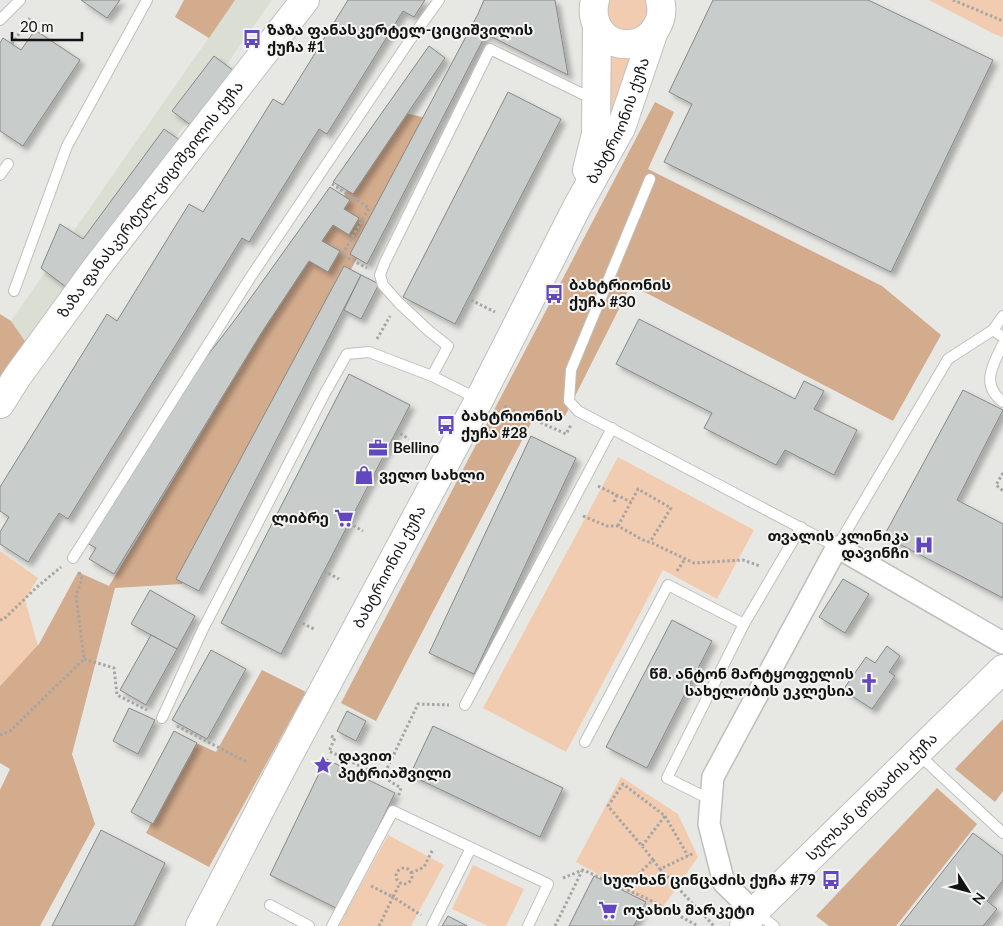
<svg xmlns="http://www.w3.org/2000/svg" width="1003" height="926" font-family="Lato,'Noto Sans Georgian',sans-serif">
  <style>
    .built { fill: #daded3 }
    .green { fill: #f2ccb0 }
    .forest { fill: #d3ab8d }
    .building { fill: #c8ccca; stroke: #868987; filter: url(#shadow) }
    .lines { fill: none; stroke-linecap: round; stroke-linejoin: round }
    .lane-casing { stroke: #bfc0bd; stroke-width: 12 }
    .street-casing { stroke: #bfc0bd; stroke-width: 24 }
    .secondary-casing { stroke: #bfc0bd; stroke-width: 30 }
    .path { stroke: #a5a6a3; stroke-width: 3; stroke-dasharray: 2.5 2.5; stroke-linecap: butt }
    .lane { stroke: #fff; stroke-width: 10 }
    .street { stroke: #fff; stroke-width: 21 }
    .secondary { stroke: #fff; stroke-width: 28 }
    .labels { text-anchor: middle; stroke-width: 4; stroke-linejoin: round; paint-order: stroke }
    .poi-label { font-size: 15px; font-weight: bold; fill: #121312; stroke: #f4f5f2; text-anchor: start }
    .street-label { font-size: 15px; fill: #121312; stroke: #f4f5f2 }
  </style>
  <defs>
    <filter id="shadow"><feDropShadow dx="4.5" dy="4.5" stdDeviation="2.5" flood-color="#0004"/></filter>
  </defs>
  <rect width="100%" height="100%" fill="#e7e8e4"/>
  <path class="built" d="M235,0H272L29,347L11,321Z"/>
  <g class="green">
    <path d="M609,0H646L648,4L647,19C644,22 640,28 636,30C616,37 601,18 609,0Z"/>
    <path d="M929,0H1003V37L994,34Z"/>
    <path d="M603,44L635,54L610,126Z"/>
    <path d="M618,457L754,530L717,599L663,570L566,752L483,708Z"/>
    <path d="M0,551L38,578L25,600L38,646L0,686Z"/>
    <path d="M621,777L678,814L698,857L661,910L576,862Z"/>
    <path d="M388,835L444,865L411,926H339Z"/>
    <path d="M473,865L524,889L506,926H488L452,909Z"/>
  </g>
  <g class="forest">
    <path d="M184,0H235L209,38L175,17Z"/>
    <path d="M655,102L674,112L648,169L882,286L941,335L893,421L631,285L565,416L550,408L531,423L376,721L341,703Z"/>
    <path d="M395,111L432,119L182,584L115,588L72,754L95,824L40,926H0V790L10,769L0,763V686L39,644L78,572L109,586Z"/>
    <path d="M0,314L11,321L29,347L0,391Z"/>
    <path d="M262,670L306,692L209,867L146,833L194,742L216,752Z"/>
    <path d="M1003,719V791L995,802L955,769Z"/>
    <path d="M937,788L977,824L896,926H829L816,916Z"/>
  </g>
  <g class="building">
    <path d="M81,0H120L107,18Z"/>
    <path d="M348,0H425L414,17L403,11L327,134L319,129L249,242L242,238L68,519L59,513L28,562L0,544V532L9,517L0,511V487L107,314L117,321L189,204L203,212L273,99L283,105Z"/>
    <path d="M484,0H555L568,75L486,34L367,264L350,254L478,14Z"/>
    <path d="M713,0H868L993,60L891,272L664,162L692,104L669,92Z"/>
    <path d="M35,30L80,60L23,146L0,131V43L3,38L21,50Z"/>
    <path d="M429,46L445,58L353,194L333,182Z"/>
    <path d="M214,56L234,71L192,126L172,111Z"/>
    <path d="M508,92L561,119L455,324L403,297Z"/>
    <path d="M164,129L181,141L70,290L41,268L60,224L83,239Z"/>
    <path d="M330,187L350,200L344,209L359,218L349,235L333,225L322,241L340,251L328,272L309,261L262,332L114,574L89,559L96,548L87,543L195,372L237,317Z"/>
    <path d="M344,266L361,275L199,591L176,579Z"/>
    <path d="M361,275L379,284L361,319L344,310Z"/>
    <path d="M639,319L795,399L804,381L824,391L814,409L857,430L834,475L785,450L776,465L704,428L712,413L616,364Z"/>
    <path d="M349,374L410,405L281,654L221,623Z"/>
    <path d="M963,390L1003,410L957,500L1003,524V598L884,536Z"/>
    <path d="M531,436L576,458L474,674L429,653Z"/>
    <path d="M843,579L869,594L845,633L819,617Z"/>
    <path d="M150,590L195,616L177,649L131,624Z"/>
    <path d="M672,620L712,641L647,768L606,747Z"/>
    <path d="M151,635L177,649L146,705L120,690Z"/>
    <path d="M887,646L900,656L889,672L895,676L872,709L843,690L866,657L875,663Z"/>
    <path d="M211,650L246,669L207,739L172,720Z"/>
    <path d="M129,708L155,720L138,754L113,741Z"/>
    <path d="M347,711L366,721L356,741L337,731Z"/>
    <path d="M433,726L563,788L540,837L410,775Z"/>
    <path d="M174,731L197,743L153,824L131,812Z"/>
    <path d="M326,759L395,793L338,909L270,875Z"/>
    <path d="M101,830L165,863L134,926H52Z"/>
    <path d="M973,833L1003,856V880L987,901L997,909L983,926H900Z"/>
    <path d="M594,876L646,902L634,926H569Z"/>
    <path d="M448,916L467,926H442Z"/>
  </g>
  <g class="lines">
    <g class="lane-casing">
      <g id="lane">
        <path d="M0,20L20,0"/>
        <path d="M0,175L8,164"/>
        <path d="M650,179L571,370L569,401L578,411L837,547L948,359L993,330L1003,316"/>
        <path d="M14,291L67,146L147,0"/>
        <path d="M993,330L1003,337"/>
        <path d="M1003,344C993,364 980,385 1003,402"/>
        <path d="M432,376L448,346L429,331L399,303L383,285L380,275L385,262L490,49L595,100"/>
        <path d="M73,558L250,278L410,40L439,0"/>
        <path d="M465,705L612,428"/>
        <path d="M162,718L203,629L325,393L347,354L369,352L432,376L478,399"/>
        <path d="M585,742L668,585L744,624"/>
        <path d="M918,754L1003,833"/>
        <path d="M711,800L667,778L744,624L801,527"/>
        <path d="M270,905L309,926"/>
        <path d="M755,912L774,926"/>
        <path d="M332,926L393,811L548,884L528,926"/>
        <path d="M432,926L471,848"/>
      </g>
    </g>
    <g class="street-casing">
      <path id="street" d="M754,912L724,883L709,824L713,777L837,547L1003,643"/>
    </g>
    <g class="secondary-casing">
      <g id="secondary">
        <path d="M595,0C589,23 604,46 629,44C651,43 666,21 660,0"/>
        <path d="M587,170L596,134L597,27"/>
        <path id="s1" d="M0,404L17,377L97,267L305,0"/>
        <path id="s2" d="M200,926L277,777L479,400L577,207L621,128L654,31"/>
        <path id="s3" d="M744,926L754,912L1003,669"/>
      </g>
    </g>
    <g class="path">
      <path d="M953,0L1003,21"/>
      <path d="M12,44L30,18"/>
      <path d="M332,184L369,208L342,255L367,268"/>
      <path d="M471,300L495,312"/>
      <path d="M377,339L390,316"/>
      <path d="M504,406L566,434L571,425"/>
      <path d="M396,431L409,439"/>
      <path d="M1003,473L996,485L1003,491"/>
      <path d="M373,476L387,483"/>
      <path d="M598,486L631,502"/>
      <path d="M614,502L617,495"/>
      <path d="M583,516L607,526H618L643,540L652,543L694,563L743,560L760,566"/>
      <path d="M349,523L363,531"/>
      <path d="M618,526L638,489L671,508L650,542"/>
      <path d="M324,571L339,579"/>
      <path d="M677,571L685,559"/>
      <path d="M79,572L82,579L76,595L84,659"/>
      <path d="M0,620L4,619L37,587L61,567"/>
      <path d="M298,621L314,629"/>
      <path d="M84,659L114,668L117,695L147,710"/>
      <path d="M177,726L247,762"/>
      <path d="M0,735L10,731L84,659"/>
      <path d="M331,736L335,738L329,751L383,777L401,788L398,797"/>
      <path d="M383,777L418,704L449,705"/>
      <path d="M665,816L688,856"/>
      <path d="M642,846L665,816L623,784L608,806L642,846L653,860"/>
      <circle cx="404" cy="876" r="8"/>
      <path d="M660,869L714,926"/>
      <path d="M411,873L424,867L433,849"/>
      <path d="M563,878L583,870L650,900L698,926"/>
      <path d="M371,886L393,897L400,883"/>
      <path d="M624,888L653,860L660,869L694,853"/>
      <path d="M379,926L393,897L421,915"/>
      <path d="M555,926L582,871"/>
    </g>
    <use href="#lane" class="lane"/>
    <use href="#street" class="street"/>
    <use href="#secondary" class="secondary"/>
  </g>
  <defs>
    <g id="bus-bare" transform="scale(1.5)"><path d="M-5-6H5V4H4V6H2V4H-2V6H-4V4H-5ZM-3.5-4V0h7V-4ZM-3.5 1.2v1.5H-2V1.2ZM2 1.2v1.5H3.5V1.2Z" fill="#6347c0" stroke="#f4f5f2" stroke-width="2.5" paint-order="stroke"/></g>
    <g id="office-bare" transform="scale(1.5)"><path d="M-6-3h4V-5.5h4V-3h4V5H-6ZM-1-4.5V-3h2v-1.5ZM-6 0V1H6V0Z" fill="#6347c0" stroke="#f4f5f2" stroke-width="2.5" paint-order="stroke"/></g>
    <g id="shop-bare" transform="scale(1.5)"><path d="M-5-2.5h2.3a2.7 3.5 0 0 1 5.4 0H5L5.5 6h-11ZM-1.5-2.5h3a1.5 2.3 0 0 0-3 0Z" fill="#6347c0" stroke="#f4f5f2" stroke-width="2.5" paint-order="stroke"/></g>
    <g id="supermarket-bare" transform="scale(1.5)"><path d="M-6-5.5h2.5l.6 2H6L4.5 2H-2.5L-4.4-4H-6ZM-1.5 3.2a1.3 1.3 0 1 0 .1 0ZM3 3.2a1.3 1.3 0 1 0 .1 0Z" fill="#6347c0" stroke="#f4f5f2" stroke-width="2.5" paint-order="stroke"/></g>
    <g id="hospital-bare" transform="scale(1.5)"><path d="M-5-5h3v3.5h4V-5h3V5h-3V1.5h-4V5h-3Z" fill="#6347c0" stroke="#f4f5f2" stroke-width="2.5" paint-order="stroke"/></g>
    <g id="church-bare" transform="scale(1.5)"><path d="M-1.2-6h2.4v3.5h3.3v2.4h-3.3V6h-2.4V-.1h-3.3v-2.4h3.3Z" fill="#6347c0" stroke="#f4f5f2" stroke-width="2.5" paint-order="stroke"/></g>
    <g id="sight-bare" transform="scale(1.5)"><path d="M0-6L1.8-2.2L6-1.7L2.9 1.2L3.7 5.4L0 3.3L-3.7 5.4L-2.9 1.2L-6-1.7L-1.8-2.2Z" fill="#6347c0" stroke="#f4f5f2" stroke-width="2.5" paint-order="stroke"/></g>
  </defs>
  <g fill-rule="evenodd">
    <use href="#bus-bare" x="252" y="39"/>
    <use href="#bus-bare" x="554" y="294"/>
    <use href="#bus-bare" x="446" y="425"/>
    <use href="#office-bare" x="378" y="448"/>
    <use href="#shop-bare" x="364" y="475"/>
    <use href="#supermarket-bare" x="344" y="518"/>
    <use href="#hospital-bare" x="924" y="545"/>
    <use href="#church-bare" x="869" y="683"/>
    <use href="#sight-bare" x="323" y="765"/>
    <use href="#bus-bare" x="831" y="880"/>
    <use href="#supermarket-bare" x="608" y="910"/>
  </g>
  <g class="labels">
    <g class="poi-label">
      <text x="267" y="35">ზაზა ფანასკერტელ-ციციშვილის<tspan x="267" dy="17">ქუჩა #1</tspan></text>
      <text x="569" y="290">ბახტრიონის<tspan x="569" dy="17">ქუჩა #30</tspan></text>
      <text x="461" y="421">ბახტრიონის<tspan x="461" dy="17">ქუჩა #28</tspan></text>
      <text x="393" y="453">Bellino</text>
      <text x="379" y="480">ველო სახლი</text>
      <text x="329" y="523" text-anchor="end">ლიბრე</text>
      <text x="909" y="541" text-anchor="end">თვალის კლინიკა<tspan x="909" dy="17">დავინჩი</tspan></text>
      <text x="854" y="679" text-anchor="end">წმ. ანტონ მარტყოფელის<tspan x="854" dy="17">სახელობის ეკლესია</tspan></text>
      <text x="338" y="761">დავით<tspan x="338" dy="17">პეტრიაშვილი</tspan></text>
      <text x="816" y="885" text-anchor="end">სულხან ცინცაძის ქუჩა #79</text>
      <text x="623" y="915">ოჯახის მარკეტი</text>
    </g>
    <g class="street-label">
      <text dy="5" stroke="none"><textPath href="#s2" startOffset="908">ბახტრიონის ქუჩა</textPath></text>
      <text dy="5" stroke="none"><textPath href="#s1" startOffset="254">ზაზა ფანასკერტელ-ციციშვილის ქუჩა</textPath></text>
      <text dy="5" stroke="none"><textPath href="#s2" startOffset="406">ბახტრიონის ქუჩა</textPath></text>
      <text dy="5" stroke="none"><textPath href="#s3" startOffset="182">სულხან ცინცაძის ქუჩა</textPath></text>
    </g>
  </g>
  <g transform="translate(968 891) rotate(126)" stroke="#f4f5f2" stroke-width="4" paint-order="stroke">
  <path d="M0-4L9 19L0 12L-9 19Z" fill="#121312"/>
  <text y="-8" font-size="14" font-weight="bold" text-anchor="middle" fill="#121312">N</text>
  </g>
  <path d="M12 32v8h70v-8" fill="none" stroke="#121312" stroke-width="2.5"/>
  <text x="20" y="32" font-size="15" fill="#121312" stroke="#f4f5f2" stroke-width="4" paint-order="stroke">20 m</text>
</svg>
